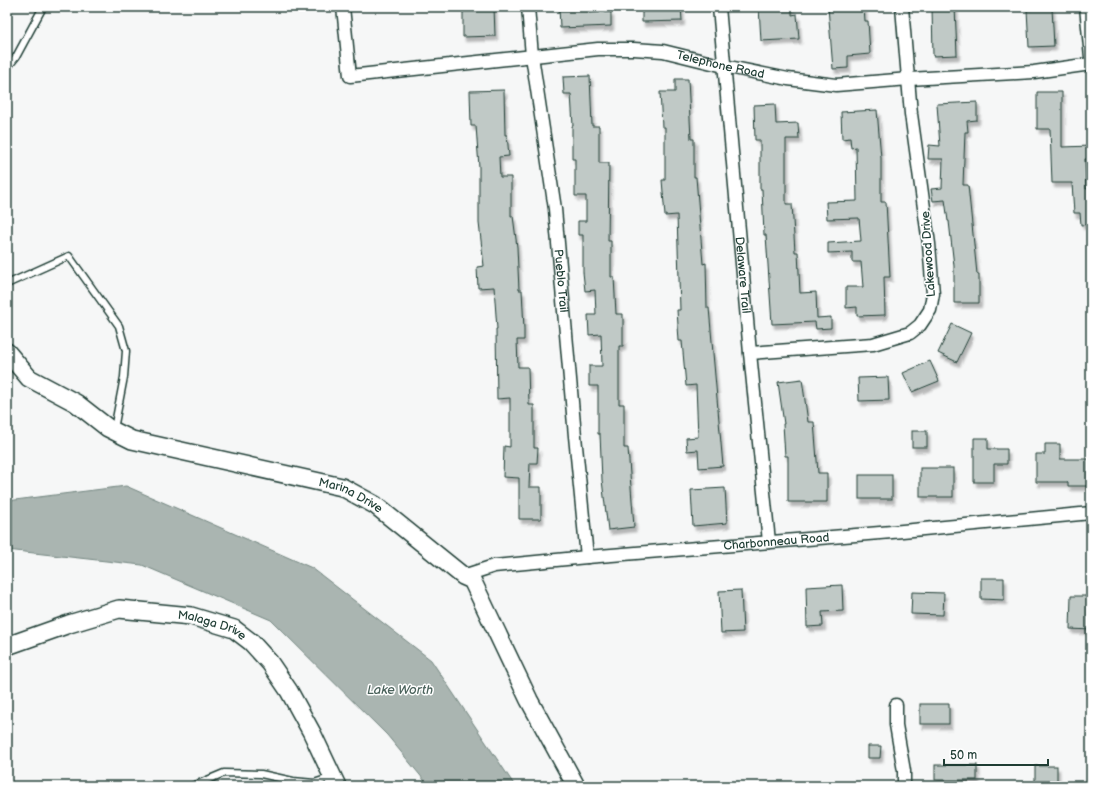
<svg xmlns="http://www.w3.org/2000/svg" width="1098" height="793" font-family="'Balsamiq Sans',sans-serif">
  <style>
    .water { fill: #aab5b1; stroke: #72857f }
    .building { fill: #c0c9c6; stroke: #1f3d34; filter: url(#shadow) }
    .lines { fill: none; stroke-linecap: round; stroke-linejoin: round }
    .lane-casing { stroke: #1f3d34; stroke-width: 9 }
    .street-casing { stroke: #1f3d34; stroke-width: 15 }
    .secondary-casing { stroke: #1f3d34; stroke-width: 20 }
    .lane { stroke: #fff; stroke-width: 6 }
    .street { stroke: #fff; stroke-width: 12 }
    .secondary { stroke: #fff; stroke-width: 17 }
    .labels { text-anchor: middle; stroke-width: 3; stroke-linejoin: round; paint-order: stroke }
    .street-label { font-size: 12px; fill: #1f3d34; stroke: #fff }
    .water-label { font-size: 13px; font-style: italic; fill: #49615a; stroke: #fff }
  </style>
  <defs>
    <filter id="shadow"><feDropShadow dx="2.5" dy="4.5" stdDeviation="1" flood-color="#0004"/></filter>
  </defs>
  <rect width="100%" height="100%" fill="#f6f7f7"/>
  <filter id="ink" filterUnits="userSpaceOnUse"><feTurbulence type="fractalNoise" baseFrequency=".025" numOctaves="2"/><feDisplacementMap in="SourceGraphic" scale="8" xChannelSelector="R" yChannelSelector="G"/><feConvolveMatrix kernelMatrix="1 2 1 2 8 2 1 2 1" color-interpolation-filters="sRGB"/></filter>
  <g filter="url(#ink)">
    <path class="water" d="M126,486L312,568L431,660L515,786H429L387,735L271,620L142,565L7,550V501Z"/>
    <g class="building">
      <path d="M463,7H494L495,36L463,37Z"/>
      <path d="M559,7H589V13L611,12V26L560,28Z"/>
      <path d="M642,7H681L682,21L642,22Z"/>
      <path d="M759,7H792V15L797,14L799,39L761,41Z"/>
      <path d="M828,7H864L865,21H868L870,54L848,56V68L833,69Z"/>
      <path d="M932,7H955L957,55L933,56Z"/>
      <path d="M1052,8L1054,46L1029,47L1027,10Z"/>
      <path d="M590,76L592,126H599V163H609L608,241H611V277H614L616,314H623V346H619V404H624V448H628L634,527L608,530L602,480L600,434H598V386H589V366H602L601,334L589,335L588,315H596L595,290L585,291L583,272V235H578V221H586V196H575V159H572V126H573L571,94H564L563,77Z"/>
      <path d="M675,79H688L691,139H694V177H696L703,264L706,263L707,308H709L723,466L699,468L698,450L687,451L686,438L698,437L696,385L686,386L682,341H679L677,310H680L677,215L665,216L662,180H665V127H662L660,92H675Z"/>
      <path d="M504,90L505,135H507L509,156L499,157L500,177H511V216H513L517,247L519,290H522L524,329V340H517L518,367H528L529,405H534V448H538L537,463H530L529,487H541V519H519V478L503,477L504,446L510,447V398L497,399L496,329H497L494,287L478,288L477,267L484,266L479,223V167L476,126H471L470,91Z"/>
      <path d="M1037,92H1062V147L1091,146V159H1085L1086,189L1091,188V224L1081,225L1080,213H1074L1072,183H1052L1050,129H1037Z"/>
      <path d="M977,102V120L967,121L968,132H965L963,185H968L977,274H979V303H954V266L949,221H948L945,200L933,201L931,189L942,188L943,159H928L929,145L940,146L937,104Z"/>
      <path d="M775,104L776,124L798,123L799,139H786V204H792L795,252H798L800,293L816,292L817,318L831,317V328L816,329L815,322L772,324L766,235H764L762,189H760V140H755L754,105Z"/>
      <path d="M877,110L881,158V202H886L890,277H884L885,315L857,316V307L846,308V287H863L861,262H852V252L828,253V243L861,241L859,218L827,219L826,202L857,201L856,147L851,148L850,138L842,139L841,112Z"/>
      <path d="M952,324L971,333L957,362L938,353Z"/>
      <path d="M930,361L939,381L912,392L903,373Z"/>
      <path d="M888,377L889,400L859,401L858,378Z"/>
      <path d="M802,379L808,422H814L818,473H827V502H788V456H785L783,424H784L778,382Z"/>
      <rect x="912" y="431" width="15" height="16"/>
      <path d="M974,438H988V449H1007V464H994V482H974Z"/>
      <path d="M1045,444H1060V459H1091V486H1068V482H1036V454H1045Z"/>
      <rect x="920" y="468" width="33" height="29"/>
      <rect x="859" y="475" width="33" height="24"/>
      <path d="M725,488L727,523L693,526L691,490Z"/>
      <path d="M981,578H1004V600L981,599Z"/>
      <path d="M842,585L843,611L822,612L823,626L807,627L806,587Z"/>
      <path d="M741,590L743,632L721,633L719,591Z"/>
      <path d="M912,592L944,593L943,615L911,614Z"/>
      <path d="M1071,596H1091V630L1070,629Z"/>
      <rect x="920" y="704" width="29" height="20"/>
      <path d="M868,746H881L880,758H868Z"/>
      <rect x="935" y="765" width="42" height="15"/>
      <rect x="1035" y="766" width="22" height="20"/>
    </g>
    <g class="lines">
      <g class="lane-casing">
        <g id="lane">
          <path d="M7,68L16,57L43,7"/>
          <path d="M7,284L69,256L119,326L126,351L124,377L114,429"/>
          <path d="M193,786L224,773L261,774L293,781L314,783L332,777"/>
        </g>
      </g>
      <g class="street-casing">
        <g id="street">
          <path id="s1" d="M343,7L350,76L598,49H634L663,51L724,66L788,79L836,85L909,79L1034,72L1091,64"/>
          <path id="s2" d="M528,7L532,56L555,209L575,436L587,557"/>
          <path id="s3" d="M719,7L750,353L769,542"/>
          <path d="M1086,7L1091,57"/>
          <path d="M750,353L873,344L910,333L920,325L930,310L933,294L929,244L911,114L902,7"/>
          <path id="s4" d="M463,576L494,566L587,557L892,532L1091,513"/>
          <path d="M896,705V725L904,771V786"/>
        </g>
      </g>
      <g class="secondary-casing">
        <g id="secondary">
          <path id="s5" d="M7,352L29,378L76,403L108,428L132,440L342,487L375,505L463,576L472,580L529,700L576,786"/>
          <path id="s6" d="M7,646L69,624L119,609L191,616L234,629L251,642L270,663L289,691L312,733L337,786"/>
        </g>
      </g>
      <use href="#lane" class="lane"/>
      <use href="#street" class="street"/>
      <use href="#secondary" class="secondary"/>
    </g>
  </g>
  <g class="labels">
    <g class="street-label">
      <text dy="4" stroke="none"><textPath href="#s1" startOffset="443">Telephone Road</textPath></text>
      <text transform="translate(928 254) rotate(-94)" y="4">Lakewood Drive</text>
      <text dy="4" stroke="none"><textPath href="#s3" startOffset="269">Delaware Trail</textPath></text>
      <text dy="4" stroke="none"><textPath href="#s2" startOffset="276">Pueblo Trail</textPath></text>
      <text dy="4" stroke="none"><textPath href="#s5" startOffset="381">Marina Drive</textPath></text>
      <text dy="4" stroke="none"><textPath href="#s4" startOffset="316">Charbonneau Road</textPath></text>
      <text dy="4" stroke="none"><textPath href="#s6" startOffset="213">Malaga Drive</textPath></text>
    </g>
    <g class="water-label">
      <text x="400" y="694">Lake Worth</text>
    </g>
  </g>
  <rect width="1098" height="793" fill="none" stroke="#fff" stroke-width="24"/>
  <rect x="12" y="12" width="1074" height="769" fill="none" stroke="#1f3d34" stroke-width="1.5" filter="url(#ink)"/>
  <path d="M944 759v6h104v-6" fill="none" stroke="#1f3d34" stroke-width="2"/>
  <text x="950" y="759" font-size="12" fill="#1f3d34" stroke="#ffffff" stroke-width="3" paint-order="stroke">50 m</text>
</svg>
